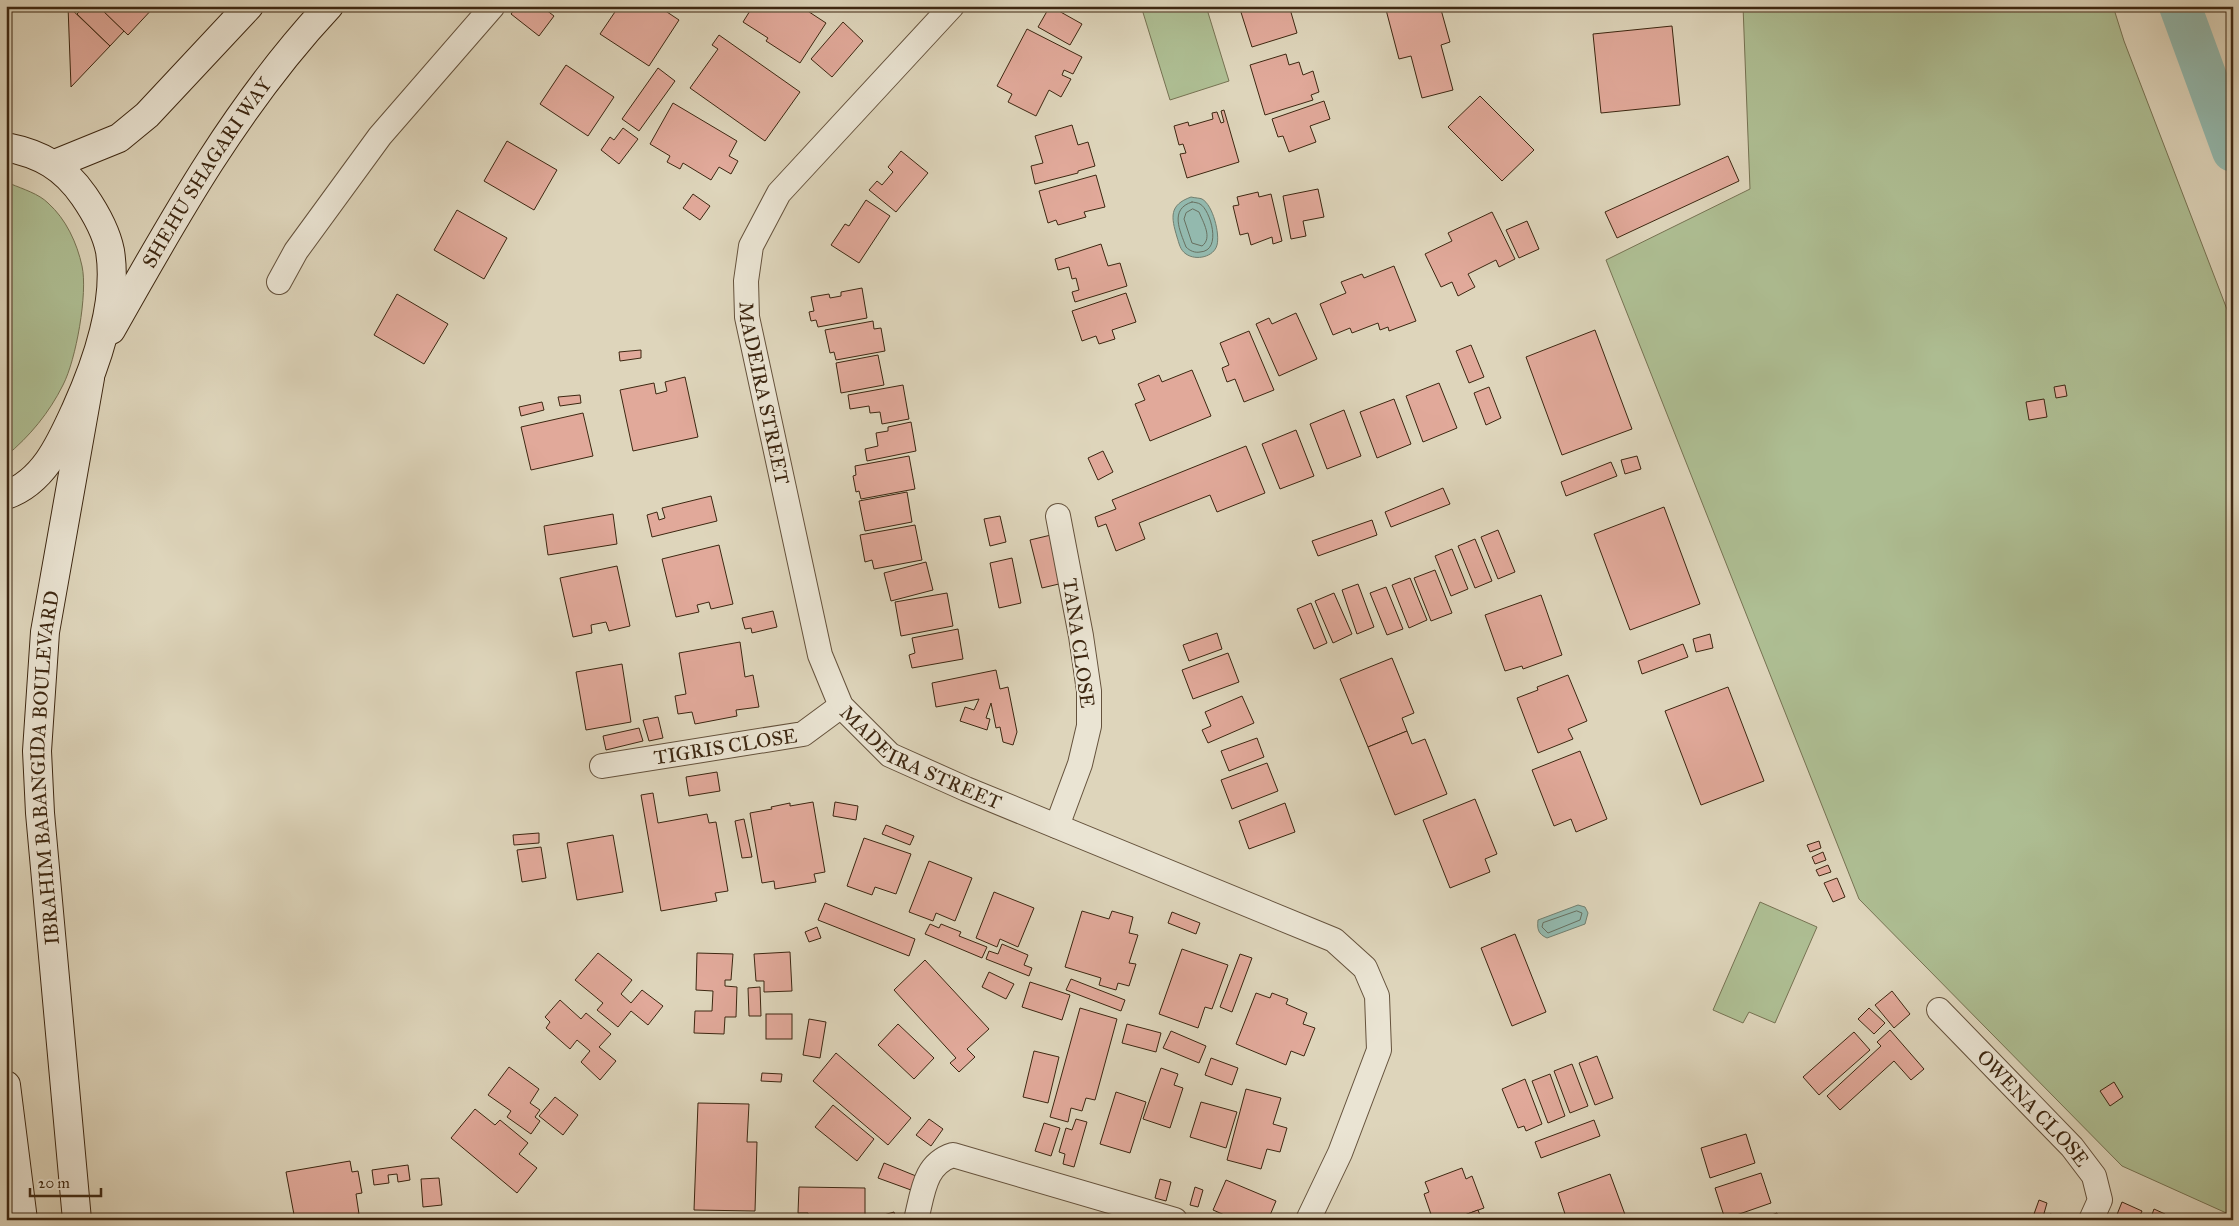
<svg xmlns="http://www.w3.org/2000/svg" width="2239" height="1226" font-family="'IM FELL Great Primer',serif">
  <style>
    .green { fill: #aebe93; stroke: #767252 }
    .water { fill: #93b9ae; stroke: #717f6f }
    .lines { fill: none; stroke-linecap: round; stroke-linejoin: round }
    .shore { stroke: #687060; stroke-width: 1 }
    .river { stroke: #93b9ae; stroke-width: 42 }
    .building { fill: #e1a99a; stroke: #3d2711 }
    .street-casing { stroke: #65523c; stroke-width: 26 }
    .secondary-casing { stroke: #3d2711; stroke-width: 30 }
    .street { stroke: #eae4d3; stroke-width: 24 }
    .secondary { stroke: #eae4d3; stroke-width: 28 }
    .labels { text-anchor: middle; stroke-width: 4; stroke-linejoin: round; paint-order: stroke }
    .street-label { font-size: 20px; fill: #3d2711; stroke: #eae4d3 }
  </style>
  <rect width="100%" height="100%" fill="#ded5bb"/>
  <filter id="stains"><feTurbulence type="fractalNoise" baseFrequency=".004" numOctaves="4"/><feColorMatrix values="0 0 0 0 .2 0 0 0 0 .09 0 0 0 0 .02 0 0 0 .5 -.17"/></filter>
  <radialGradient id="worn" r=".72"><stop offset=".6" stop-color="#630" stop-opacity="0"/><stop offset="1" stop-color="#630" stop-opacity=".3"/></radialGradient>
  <g class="green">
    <path d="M1141,6H1206L1229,81L1170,100Z"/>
    <path d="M1743,6H2113L2124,41L2233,325V1216L2122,1166L1859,899L1606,260L1750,189Z"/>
    <path d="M6,183L11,184C23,189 39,194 48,203C66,219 77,243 82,266C88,293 76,360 63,385C49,413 30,436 6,456Z"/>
    <path d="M1760,902L1817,927L1775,1023L1749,1012L1743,1023L1713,1010Z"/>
  </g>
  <g class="water">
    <path d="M1191,197C1195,198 1200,198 1202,199C1213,205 1220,234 1217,245C1214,257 1196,261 1186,254C1180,250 1179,243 1177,237C1171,217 1169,205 1191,197Z"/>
    <path d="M1578,905L1585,907L1588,913L1585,924L1547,938C1538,934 1537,929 1538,920Z"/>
  </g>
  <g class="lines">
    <g class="shore">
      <path d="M1192,202C1193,202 1199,203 1200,204C1210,209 1223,251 1200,252C1195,253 1190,251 1186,247C1180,231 1169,209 1192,202Z"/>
      <path d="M1193,209L1199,212C1203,222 1213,238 1202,246L1192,243L1184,219L1186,213Z"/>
      <path d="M1577,911L1582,913L1580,920L1548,933L1542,927L1543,923Z"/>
    </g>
    <path class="river" d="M2180,6L2233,151"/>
  </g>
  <g class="building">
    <path d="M68,6L110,46L71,87Z"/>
    <path d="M85,6H98L124,31L110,46L77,14Z"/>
    <path d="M98,6H155L128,35Z"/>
    <path d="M517,6H541L554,16L539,36L511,14Z"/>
    <path d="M619,6H658L679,20L649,66L600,34Z"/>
    <path d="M753,6H800L826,23L800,63L766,41L768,38L743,22Z"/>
    <path d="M1050,6L1082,24L1070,45L1038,27Z"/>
    <path d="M1239,6H1297L1290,9L1297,33L1252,47Z"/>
    <path d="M1385,6H1440L1450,42L1441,45L1453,90L1422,98L1411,56L1399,59Z"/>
    <path d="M843,22L863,41L832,77L811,59Z"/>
    <path d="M1672,26L1680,105L1601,113L1593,34Z"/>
    <path d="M1027,29L1082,57L1073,74L1064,70L1062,75L1071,79L1061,97L1049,90L1036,116L1008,102L1012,94L997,86Z"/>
    <path d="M719,35L800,92L765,141L690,88L718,49L712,45Z"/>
    <path d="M1286,54L1289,65L1299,62L1303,75L1313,71L1319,92L1311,95L1313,100L1265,115L1250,65Z"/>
    <path d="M566,65L614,97L588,136L540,104Z"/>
    <path d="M658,68L675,81L639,131L622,119Z"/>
    <path d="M1480,96L1534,150L1502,181L1448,127Z"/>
    <path d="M1324,101L1330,119L1310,126L1316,142L1289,152L1283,136L1278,137L1272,119Z"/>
    <path d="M673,103L737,141L729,156L738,161L731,174L719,167L711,180L683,163L680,169L667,162L670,156L650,144Z"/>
    <path d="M1224,110L1239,162L1187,178L1180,154L1186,153L1183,144L1179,145L1174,126L1188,122L1189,126L1213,119L1212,113L1217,112L1221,123L1224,122L1221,111Z"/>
    <path d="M1072,125L1078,145L1088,142L1095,166L1078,171V173L1035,184L1031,166L1043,163L1035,136Z"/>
    <path d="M623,128L638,139L619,164L601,150L610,137L614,140Z"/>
    <path d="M507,141L557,170L534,210L484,181Z"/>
    <path d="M901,151L928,173L896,212L869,190L877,181L882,185L893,172L888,167Z"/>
    <path d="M1728,156L1739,181L1617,238L1605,212Z"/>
    <path d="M1096,175L1105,207L1084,212L1086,217L1058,225L1056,220L1048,223L1039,191Z"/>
    <path d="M1318,189L1324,217L1303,221L1306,236L1291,239L1283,196Z"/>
    <path d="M1258,192L1259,197L1271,194L1282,241L1273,244L1272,237L1251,245L1248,233L1240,235L1233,206L1239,205L1237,197Z"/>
    <path d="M693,194L710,206L700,220L683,208Z"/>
    <path d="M866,200L890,216L859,263L831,245L845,224L849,226Z"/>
    <path d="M457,210L507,238L484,279L434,250Z"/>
    <path d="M1492,212L1515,259L1499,267L1496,260L1468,274L1475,287L1458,296L1452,282L1441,287L1425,254L1452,241L1448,233Z"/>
    <path d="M1527,221L1539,249L1519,258L1506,230Z"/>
    <path d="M1101,244L1108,266L1120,263L1127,286L1075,302L1072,292L1079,290L1076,278L1072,279L1069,267L1058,270L1055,259Z"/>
    <path d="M1394,266L1416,321L1389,331L1388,327L1380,330L1378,323L1352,333L1350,328L1333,335L1320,304L1346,293L1341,282L1362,274L1364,278Z"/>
    <path d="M862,288L867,318L818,327L816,320L811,321L809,312L814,311L811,297L829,294L830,298L841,296V292Z"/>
    <path d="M1126,293L1136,322L1112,330L1115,339L1099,344L1096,336L1082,341L1072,311Z"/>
    <path d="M397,294L448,324L424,364L374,335Z"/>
    <path d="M1296,313L1317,359L1279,376L1256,324L1269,318L1272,324Z"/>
    <path d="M873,321L874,329L881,328L885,351L836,360L834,352L830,353L825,330Z"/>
    <path d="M1595,330L1632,429L1562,455L1526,357Z"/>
    <path d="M1249,331L1274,390L1244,402L1235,379L1227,382L1222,368L1229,365L1220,343Z"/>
    <path d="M1471,345L1484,377L1469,383L1456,351Z"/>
    <path d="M641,350V358L620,361L619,352Z"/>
    <path d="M878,355L884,385L841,393L836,363Z"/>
    <path d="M1192,370L1211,416L1150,441L1135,404L1145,400L1138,384L1159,375L1162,382Z"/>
    <path d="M685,377L698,437L633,451L620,390L654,383L656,394L667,391L665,382Z"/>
    <path d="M1439,383L1457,428L1423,442L1406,396Z"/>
    <path d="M903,385L909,419L882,424L880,412L870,413L869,406L850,409L848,395Z"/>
    <path d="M2065,385L2067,396L2056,398L2054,387Z"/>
    <path d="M1489,387L1501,418L1486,425L1474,393Z"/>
    <path d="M580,395L581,403L560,406L558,397Z"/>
    <path d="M1394,399L1411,444L1377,458L1360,412Z"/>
    <path d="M2044,399L2047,417L2029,420L2026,402Z"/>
    <path d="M542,402L544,410L521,416L519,407Z"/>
    <path d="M1344,410L1361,456L1327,469L1310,424Z"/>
    <path d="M583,413L593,456L531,470L521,427Z"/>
    <path d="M911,422L916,451L867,461L865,449L878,446L876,433L888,431V427Z"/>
    <path d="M1296,430L1314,476L1280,489L1262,444Z"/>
    <path d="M1246,446L1265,493L1217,512L1210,495L1139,523L1145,539L1116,551L1106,524L1098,527L1095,517L1116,509L1112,500Z"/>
    <path d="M1103,451L1113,472L1098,480L1088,458Z"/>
    <path d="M909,456L915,489L861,499L859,491L856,492L853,476L856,475L855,466Z"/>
    <path d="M1637,456L1641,469L1625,474L1621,460Z"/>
    <path d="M1611,462L1617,476L1566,496L1561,482Z"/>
    <path d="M1443,488L1450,504L1391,527L1385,512Z"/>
    <path d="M907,492L912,522L865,531L859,501Z"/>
    <path d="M711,496L717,521L652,537L647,515L657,512L659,520L665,518L662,508Z"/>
    <path d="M1664,507L1700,604L1630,630L1594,534Z"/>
    <path d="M613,514L617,544L548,555L544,526Z"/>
    <path d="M1000,516L1006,542L990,546L984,519Z"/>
    <path d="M1372,520L1377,535L1318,556L1312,541Z"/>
    <path d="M915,525L922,560L874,569L872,560L865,562L860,535Z"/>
    <path d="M1498,530L1515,572L1498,579L1481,537Z"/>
    <path d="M1051,535L1063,583L1042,588L1030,540Z"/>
    <path d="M1475,539L1492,581L1475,588L1458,546Z"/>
    <path d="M719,545L733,604L711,609L709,602L697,605L699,612L676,617L662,559Z"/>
    <path d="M1452,549L1468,589L1451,596L1435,556Z"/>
    <path d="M1012,558L1021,603L999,608L990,563Z"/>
    <path d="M926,562L933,590L891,601L884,573Z"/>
    <path d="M617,566L630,626L609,631L606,622L591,625L592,633L573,637L560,578Z"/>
    <path d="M1435,570L1452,613L1431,621L1414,578Z"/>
    <path d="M1410,578L1427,620L1409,628L1392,585Z"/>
    <path d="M1358,584L1374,627L1357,634L1342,590Z"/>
    <path d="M1386,587L1403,629L1387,635L1370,593Z"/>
    <path d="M947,593L953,626L901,636L895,602Z"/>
    <path d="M1334,593L1352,634L1333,643L1315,601Z"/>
    <path d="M1541,595L1562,655L1523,669L1522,666L1505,671L1485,615Z"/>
    <path d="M1311,603L1327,643L1314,649L1297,609Z"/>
    <path d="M773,611L777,627L752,633L751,628L745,629L742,618Z"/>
    <path d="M958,629L963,659L912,668L909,655L915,653L912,638Z"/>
    <path d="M1217,633L1222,649L1189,661L1183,645Z"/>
    <path d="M1710,634L1713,648L1696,652L1693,639Z"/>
    <path d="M740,642L745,677L753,675L759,707L736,710L737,716L695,724L692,712L678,714L675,696L686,694L679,653Z"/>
    <path d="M1683,644L1688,657L1642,674L1638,661Z"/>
    <path d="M1228,653L1239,682L1193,699L1182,670Z"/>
    <path d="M1392,658L1414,713L1402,718L1407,731L1368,747L1340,679Z"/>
    <path d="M622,664L631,722L586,730L576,672Z"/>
    <path d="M996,670L1000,689L1008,687L1017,732L1013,745L1003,742L1000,727L996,728L991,703L986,718L990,719L987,730L960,721L965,707L974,710L979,699L936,707L932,683Z"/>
    <path d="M1568,675L1587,721L1568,729L1573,739L1538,753L1517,698L1538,690L1537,687Z"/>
    <path d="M1728,687L1764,781L1701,805L1665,711Z"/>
    <path d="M1242,696L1254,723L1208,743L1202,730L1211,726L1205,712Z"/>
    <path d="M658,717L663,738L649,741L643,720Z"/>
    <path d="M639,728L643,741L606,750L603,736Z"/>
    <path d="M1407,731L1412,744L1425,739L1447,794L1395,815L1368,747Z"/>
    <path d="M1257,738L1264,757L1229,771L1221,751Z"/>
    <path d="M1580,751L1607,819L1576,832L1571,819L1554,826L1532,770Z"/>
    <path d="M1267,763L1278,791L1232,809L1221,780Z"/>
    <path d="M717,772L720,791L689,796L686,777Z"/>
    <path d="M653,793L658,823L707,814L709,823L716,822L728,891L715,893L717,901L661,911L641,795Z"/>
    <path d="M1475,799L1497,854L1485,859L1490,872L1450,888L1423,820Z"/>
    <path d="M813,802L825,872L814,874L816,882L775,889L774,881L762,883L750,813L772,809L771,807L790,803V806Z"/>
    <path d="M835,802L858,806L856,820L833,816Z"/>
    <path d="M1285,803L1295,832L1249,849L1239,821Z"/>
    <path d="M744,819L752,857L742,858L735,821Z"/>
    <path d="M886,825L914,836L910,845L882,834Z"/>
    <path d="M539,833V843L514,845L513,835Z"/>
    <path d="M613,835L623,892L577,900L567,843Z"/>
    <path d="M864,838L911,854L896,894L875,887L872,895L847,886Z"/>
    <path d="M1819,841L1821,848L1810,852L1807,845Z"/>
    <path d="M541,847L546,878L522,882L517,850Z"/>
    <path d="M1823,852L1826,860L1815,864L1812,857Z"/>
    <path d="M929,861L972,878L955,921L936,913L933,921L909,912Z"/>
    <path d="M1828,865L1831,872L1819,876L1816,870Z"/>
    <path d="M1837,878L1845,897L1833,902L1824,883Z"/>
    <path d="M994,892L1034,908L1018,947L1000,939L997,947L976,938Z"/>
    <path d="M825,903L915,939L909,956L818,920Z"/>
    <path d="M1082,911L1109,919L1112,911L1133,917L1129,933L1138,935L1129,963L1136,964L1129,986L1118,983L1116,990L1099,985L1101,978L1065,967Z"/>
    <path d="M1172,912L1200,923L1196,934L1168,923Z"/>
    <path d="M930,924L939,928L941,924L961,932L959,936L987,947L982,958L925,934Z"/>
    <path d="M817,927L821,938L809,942L805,932Z"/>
    <path d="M1515,934L1546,1012L1512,1026L1481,948Z"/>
    <path d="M1002,944L1028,955L1024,965L1032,968L1029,976L986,959L989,951L998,954Z"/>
    <path d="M1182,949L1228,965L1212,1009L1205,1007L1198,1028L1159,1014Z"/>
    <path d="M790,952L792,991L764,992V981H756L754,954Z"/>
    <path d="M598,953L632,980L621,994L631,1003L642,990L663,1006L648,1025L631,1011L618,1027L597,1010L603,1003L575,980Z"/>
    <path d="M697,953L733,954L731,980H725V986L737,987L736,1017H725L724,1034L694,1033L695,1011H712L713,991L696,990Z"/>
    <path d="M1240,954L1252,958L1232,1012L1220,1007Z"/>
    <path d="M925,960L989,1029L967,1049L975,1057L959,1072L950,1063L956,1058L894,990Z"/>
    <path d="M989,972L1014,984L1006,999L982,987Z"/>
    <path d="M1071,979L1125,1000L1121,1011L1066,990Z"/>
    <path d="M1030,982L1070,995L1062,1020L1022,1007Z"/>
    <path d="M760,987L761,1016H749L748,988Z"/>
    <path d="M1892,991L1910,1014L1894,1028L1875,1005Z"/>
    <path d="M1256,993L1270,998L1272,993L1288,999L1286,1004L1307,1013L1303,1024L1315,1028L1304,1056L1291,1051L1286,1065L1236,1044Z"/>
    <path d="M560,1000L581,1019L586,1013L611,1034L599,1047L616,1061L600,1080L581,1062L590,1051L577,1040L570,1049L546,1028L550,1022L545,1017Z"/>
    <path d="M1080,1008L1117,1019L1095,1100L1086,1098L1082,1111L1071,1108L1068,1122L1050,1117Z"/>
    <path d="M1869,1008L1885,1023L1874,1034L1858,1019Z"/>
    <rect x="766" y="1014" width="26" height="25"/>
    <path d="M809,1019L826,1022L820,1058L803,1055Z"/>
    <path d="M898,1024L934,1058L914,1079L878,1045Z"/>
    <path d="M1127,1024L1161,1033L1156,1052L1122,1043Z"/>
    <path d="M1890,1030L1924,1069L1911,1080L1894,1061L1840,1110L1827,1096L1881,1046L1877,1042Z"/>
    <path d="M1171,1031L1206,1046L1199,1063L1163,1048Z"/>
    <path d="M1854,1032L1870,1050L1819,1095L1803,1077Z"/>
    <path d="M1034,1051L1059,1057L1048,1103L1023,1097Z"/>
    <path d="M836,1053L911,1118L888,1145L813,1081Z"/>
    <path d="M1597,1056L1613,1098L1595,1105L1579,1063Z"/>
    <path d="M1211,1058L1238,1068L1232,1085L1205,1075Z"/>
    <path d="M1572,1064L1588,1106L1570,1113L1554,1071Z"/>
    <path d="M509,1067L539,1089L530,1103L540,1110L535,1117L540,1121L531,1134L507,1117L511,1111L488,1095Z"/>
    <path d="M1161,1068L1178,1074L1174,1085L1183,1088L1170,1128L1143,1119Z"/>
    <path d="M762,1073L782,1074L781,1082L761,1081Z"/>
    <path d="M1550,1074L1565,1116L1548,1123L1532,1081Z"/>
    <path d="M1525,1079L1542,1124L1526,1131L1524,1126L1518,1128L1502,1089Z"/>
    <path d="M2114,1082L2123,1097L2110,1106L2100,1091Z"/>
    <path d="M1246,1089L1281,1098L1273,1124L1287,1128L1280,1152L1267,1149L1261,1169L1227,1160Z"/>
    <path d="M1116,1092L1146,1102L1130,1153L1100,1144Z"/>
    <path d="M555,1097L578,1115L563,1135L539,1116Z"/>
    <path d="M1201,1102L1237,1112L1226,1148L1190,1137Z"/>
    <path d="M698,1103L749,1104L747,1142H757L755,1211L694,1210Z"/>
    <path d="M833,1105L874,1139L857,1161L815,1127Z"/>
    <path d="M475,1109L495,1125L500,1120L528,1143L519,1154L537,1168L517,1193L451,1138Z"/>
    <path d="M929,1119L943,1129L931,1146L916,1135Z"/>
    <path d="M1076,1119L1087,1122L1074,1167L1063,1164L1065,1154L1059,1152L1066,1128L1072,1130Z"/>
    <path d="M1594,1120L1600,1136L1541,1158L1535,1142Z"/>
    <path d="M1044,1123L1060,1128L1051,1156L1035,1151Z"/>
    <path d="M1746,1134L1755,1163L1710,1178L1701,1148Z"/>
    <path d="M350,1161L352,1172L358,1171L362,1193L356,1194L359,1214L341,1217V1220H295L286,1172Z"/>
    <path d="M884,1163L916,1176L911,1190L878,1178Z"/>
    <path d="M408,1165L410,1180L398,1182L397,1174L388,1175L389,1183L374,1185L372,1170Z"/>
    <path d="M1462,1168L1466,1179L1472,1176L1484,1208L1451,1220H1433L1424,1194L1429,1192L1425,1182Z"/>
    <path d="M1761,1173L1771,1203L1725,1219L1715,1188Z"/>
    <path d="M1610,1174L1627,1220H1567L1558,1193Z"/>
    <path d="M439,1178L442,1205L423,1207L421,1179Z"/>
    <path d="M1160,1179L1171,1182L1166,1201L1155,1198Z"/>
    <path d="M1226,1180L1276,1201L1268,1220H1236L1213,1210Z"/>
    <path d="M799,1187L865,1188V1220H808V1213H798Z"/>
    <path d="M1195,1187L1203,1190L1198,1207L1190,1205Z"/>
    <path d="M2039,1200L2047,1203L2043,1217L2034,1214Z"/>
    <path d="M2122,1202L2142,1211L2138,1220H2122L2116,1217Z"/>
    <path d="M2154,1209L2165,1214L2163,1220H2150Z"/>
    <path d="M1478,1210L1482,1220L1488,1217L1489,1220H1451Z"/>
    <path d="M894,1212L896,1220H870V1219Z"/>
    <path d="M1777,1213L1779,1220H1758Z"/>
    <path d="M2050,1214L2062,1217L2061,1220H2048Z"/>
  </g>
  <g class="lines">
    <g class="street-casing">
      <g id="street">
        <path id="s1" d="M952,6L779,193L751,246L746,281L747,317L820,655L841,706L890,755L966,789L1334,940L1365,968L1377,996L1379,1050L1340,1153L1308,1220"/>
        <path d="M279,282L296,251L380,136L493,6"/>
        <path id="s2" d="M602,766L803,734L841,706"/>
        <path d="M1057,826L1080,764L1089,726V691L1081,636L1058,516"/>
        <path id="s3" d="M1939,1010L2072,1147L2094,1176L2100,1200L2091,1220"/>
        <path d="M916,1220C923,1193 924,1164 953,1155L1175,1220"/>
      </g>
    </g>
    <g class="secondary-casing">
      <g id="secondary">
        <path d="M6,147C41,154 64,167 84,196C95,212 106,231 110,251C118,301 97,363 76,409C61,442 44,482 6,495"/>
        <path d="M55,164L119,138L147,115L249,6"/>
        <path id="s4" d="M111,330C175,216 239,102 329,6"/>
        <path d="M6,1085L23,1220"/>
        <path id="s5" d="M77,1220L40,813L37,751L45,632L90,378"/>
      </g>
    </g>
    <use href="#street" class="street"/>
    <use href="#secondary" class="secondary"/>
  </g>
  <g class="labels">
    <g class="street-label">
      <text dy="7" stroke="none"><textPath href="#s4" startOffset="184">SHEHU SHAGARI WAY</textPath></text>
      <text dy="7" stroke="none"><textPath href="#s1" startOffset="464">MADEIRA STREET</textPath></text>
      <text transform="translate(1079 643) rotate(82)" y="7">TANA CLOSE</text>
      <text dy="7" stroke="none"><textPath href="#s2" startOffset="125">TIGRIS CLOSE</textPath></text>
      <text dy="7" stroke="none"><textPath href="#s1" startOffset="884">MADEIRA STREET</textPath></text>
      <text dy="7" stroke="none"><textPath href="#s5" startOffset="454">IBRAHIM BABANGIDA BOULEVARD</textPath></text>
      <text dy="7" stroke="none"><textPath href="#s3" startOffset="136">OWENA CLOSE</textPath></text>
    </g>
  </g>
  <rect width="2239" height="1226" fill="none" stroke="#ded5bb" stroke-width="25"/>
  <rect x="8" y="8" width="2224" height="1211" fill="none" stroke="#3d2711" stroke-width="2.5"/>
  <rect x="12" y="12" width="2214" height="1201" fill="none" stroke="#3d2711"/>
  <path d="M30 1188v8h71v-8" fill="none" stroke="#3d2711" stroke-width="2.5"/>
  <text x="38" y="1188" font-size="15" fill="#3d2711" stroke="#eae4d3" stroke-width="4" paint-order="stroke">20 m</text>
  <rect width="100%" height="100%" filter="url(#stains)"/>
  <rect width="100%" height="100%" fill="url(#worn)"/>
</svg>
